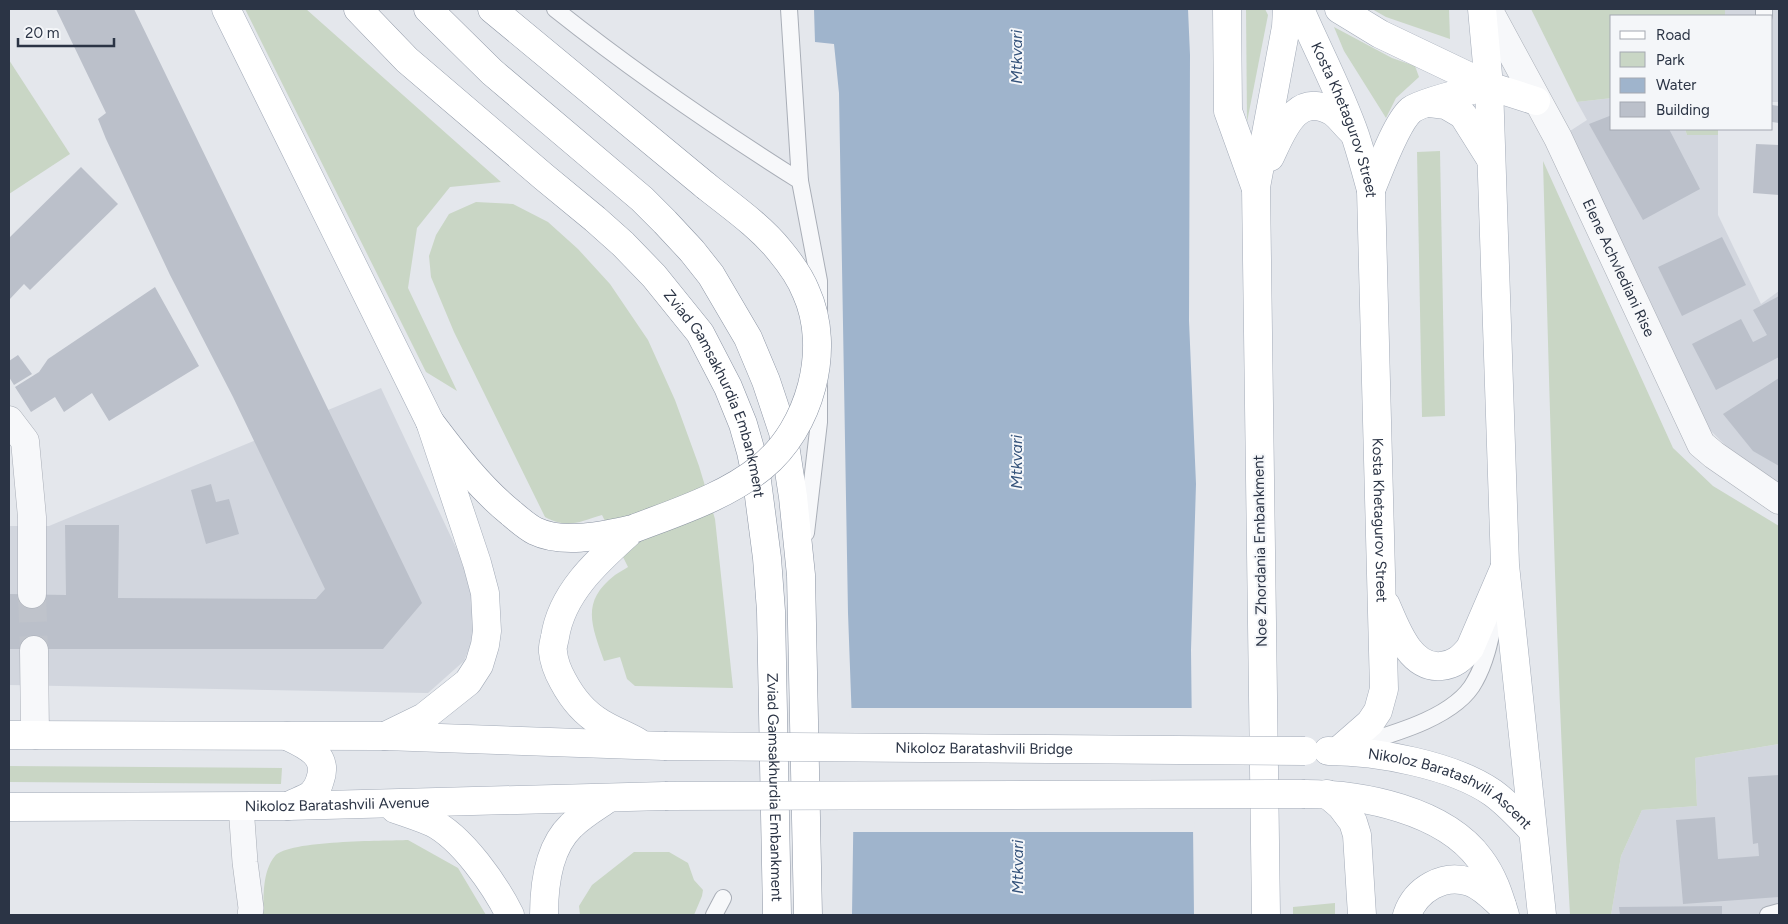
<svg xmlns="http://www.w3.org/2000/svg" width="1788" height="924" font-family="Figtree,sans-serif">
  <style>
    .built { fill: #d2d6de }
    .green { fill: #c9d6c5 }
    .water { fill: #9fb4cc }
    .pier { fill: #e4e7ec }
    .building { fill: #bbc0ca }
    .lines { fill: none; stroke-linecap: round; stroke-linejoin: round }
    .minor-tunnel { stroke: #bfc3cb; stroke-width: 28; stroke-dasharray: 28 14; stroke-linecap: butt }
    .service-casing { stroke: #a9aeb7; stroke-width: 18 }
    .pedestrian-casing { stroke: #a9aeb7; stroke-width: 26 }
    .minor-casing { stroke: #a9aeb7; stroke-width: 29 }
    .primary-casing { stroke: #a3abb8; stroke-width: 29 }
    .trunk-casing { stroke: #8b94a3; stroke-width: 29 }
    .service { stroke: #f7f8fa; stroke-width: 16 }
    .pedestrian { stroke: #f7f8fa; stroke-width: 25 }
    .minor { stroke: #f7f8fa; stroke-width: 28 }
    .primary { stroke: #fff; stroke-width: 28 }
    .trunk { stroke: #fff; stroke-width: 28 }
    .primary-bridge-casing { stroke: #a3abb8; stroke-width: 29; stroke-linecap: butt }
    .trunk-bridge-casing { stroke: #8b94a3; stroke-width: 29; stroke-linecap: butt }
    .primary-bridge { stroke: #fff; stroke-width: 28 }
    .trunk-bridge { stroke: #fff; stroke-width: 28 }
    .labels { text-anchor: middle; stroke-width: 4; stroke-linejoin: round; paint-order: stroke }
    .street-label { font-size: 15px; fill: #2b3445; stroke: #f4f6f9 }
    .water-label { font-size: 16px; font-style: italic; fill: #34527a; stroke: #f4f6f9 }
  </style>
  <rect width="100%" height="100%" fill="#e4e7ec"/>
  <g class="built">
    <path d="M1725,9H1779V102H1772V16H1725Z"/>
    <path d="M1612,98V129H1685L1687,135H1718V215L1761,304L1779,291V484L1736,456L1702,422L1570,131L1587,120L1577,102Z"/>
    <path d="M381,388L476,590V631L464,661L428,693L9,685V526H49Z"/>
    <path d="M1779,744V915H1611L1621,856L1642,810L1697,806L1695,758Z"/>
  </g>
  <g class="green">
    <path d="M245,9H306L501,182L450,187L417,228L408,288L457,391L426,372Z"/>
    <path d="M1246,9H1265L1268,15L1247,122Z"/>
    <path d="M1372,9H1449L1450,39L1386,17Z"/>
    <path d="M1531,9H1725V16H1612V98L1577,102Z"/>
    <path d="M1334,27L1392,58L1415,66L1419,77L1396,98L1386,118L1344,51Z"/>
    <path d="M9,60L70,154L9,194Z"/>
    <path d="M1685,129H1718V135H1687Z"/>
    <path d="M1440,151L1445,416L1422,417L1417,152Z"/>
    <path d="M1543,161L1673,448L1713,486L1779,526V744L1695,758L1697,806L1642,810L1621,856L1611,915H1570C1556,664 1550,413 1543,161Z"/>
    <path d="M476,202L513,204L548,222L578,249L610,284L648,340L675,400L699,466L715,519L733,688L635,686L627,679L620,657L604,661C592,626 580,602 615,575C619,572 624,570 628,567L602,515C579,522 568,529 545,517L454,332L431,277L429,256L436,235L449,214Z"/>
    <path d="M9,766L282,768L281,784L9,782Z"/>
    <path d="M408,840L458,868L486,915H263C264,895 262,872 275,856C288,840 385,841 408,840Z"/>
    <path d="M634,852H669L688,863L694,880L703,890L702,896L694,915H580L579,906L592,885Z"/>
    <path d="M1335,903V915H1293V907Z"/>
  </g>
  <path class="water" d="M814,9H1188L1190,55L1189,321L1196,484L1191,650L1194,915H852L854,778L848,613L839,93L834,44L815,42Z"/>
  <path class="pier" d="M849,708H1194L1195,832H851L852,778Z"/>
  <g class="building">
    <path d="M56,9H134L422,603L383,649H9V594L66,595L65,525H119L118,598L316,599L325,589L233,397L170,275L106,139L98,119L106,113Z"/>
    <path d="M1772,105L1779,106V123L1772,122Z"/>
    <path d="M1612,115V129H1669L1700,189L1643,220L1589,124Z"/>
    <path d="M1756,144L1779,145V195L1753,193Z"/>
    <path d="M81,167L118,204L30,290L24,284L9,300V238Z"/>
    <path d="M1722,237L1746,285L1682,316L1658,267Z"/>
    <path d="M155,287L199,366L109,421L92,393L64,412L55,397L31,412L15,387L39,372L48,359Z"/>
    <path d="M1779,296V357L1716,390L1692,344L1741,319L1753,342L1767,335L1753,310Z"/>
    <path d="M18,355L32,374L14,385L9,377V361Z"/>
    <path d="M1779,378V466L1753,451L1723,414Z"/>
    <path d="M211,484L216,502L229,499L239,534L206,544L191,490Z"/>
    <path d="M1779,775V897L1683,904L1676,820L1715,817L1718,859L1759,856L1758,843L1753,844L1748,777Z"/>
    <path d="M1722,906V915H1620L1619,907Z"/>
  </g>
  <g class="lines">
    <path class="minor-tunnel" d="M32,594L34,650"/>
    <g class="service-casing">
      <g id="service">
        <path d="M555,9C633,71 716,128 800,181L819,281V309"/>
        <path d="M789,9L800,181"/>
        <path d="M1764,16V9"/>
        <path d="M806,533L819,422V386"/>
        <path d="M1352,746C1389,735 1456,718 1475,681C1487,660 1491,635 1496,612"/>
        <path d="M714,915L723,898"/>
        <path d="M1768,915L1779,912"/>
      </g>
    </g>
    <g class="pedestrian-casing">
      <path id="pedestrian" d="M241,806L245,862L251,908L250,915"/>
    </g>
    <g class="minor-casing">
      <g id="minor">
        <path id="s1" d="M1488,9L1558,138L1701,444L1714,455L1779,500"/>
        <path d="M9,420L25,441L32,517V594"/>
        <path d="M34,650L35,735"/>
      </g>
    </g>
    <g class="primary-casing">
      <g id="primary">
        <path d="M226,9L430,422L477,563L485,593L487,631L485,645L479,665L468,682L424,717L385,736"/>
        <path d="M1227,9L1228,111L1255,186"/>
        <path id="s2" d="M1300,9C1318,51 1340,92 1355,135C1361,153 1366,172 1371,190L1384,689L1378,711L1370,723L1338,751"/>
        <path d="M1339,9L1380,34L1489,86L1536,101"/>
        <path d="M1482,9L1489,86L1505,565L1542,915"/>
        <path d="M1430,103L1446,105L1463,115L1490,158"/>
        <path d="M1270,157C1283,130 1296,91 1333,112C1340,117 1346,126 1353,132"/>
        <path d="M1371,190C1379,171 1396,123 1411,110C1422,102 1472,90 1489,86"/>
        <path d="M633,529C600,559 562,591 555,637C554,642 552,648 553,652C554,663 558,672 563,681C572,698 584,713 601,723C612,730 626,735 638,742"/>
        <path d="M1386,605C1396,628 1410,669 1441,666C1454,665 1462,658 1470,648L1504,569"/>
        <path d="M9,735L385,736L664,746"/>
        <path d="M287,736C306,745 329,755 320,780C319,784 316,790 312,794C306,799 295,802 288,806"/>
        <path id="s3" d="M1328,751C1377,751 1453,765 1493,793C1508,804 1520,817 1532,830"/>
        <path d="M1305,794C1362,794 1444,810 1480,859C1493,876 1499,895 1505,915"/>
        <path d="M1327,794L1341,806L1353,822L1357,835L1362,915"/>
        <path id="s4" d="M9,807L288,806L665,796"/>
        <path d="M395,809C407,813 419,817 431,822C462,837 495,885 510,915"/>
        <path d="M544,915C544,886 548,848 571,826C582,815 596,807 609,798"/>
        <path d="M1266,915L1256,187L1286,27L1287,9"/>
        <path d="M1407,915C1416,889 1444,873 1470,882C1483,887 1492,897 1502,906"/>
      </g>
    </g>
    <g class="trunk-casing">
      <g id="trunk">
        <path id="s5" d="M358,9L407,60L544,177L595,219L623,244L654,276L700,333L728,387L743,424L751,452L757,481L767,558L771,611L777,915"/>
        <path d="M428,9L492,72L642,199L665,222L692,251L711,275L748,338L766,381L783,432L793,497L801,575L808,915"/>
        <path d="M492,9L706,186"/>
        <path d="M430,422C455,455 479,487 511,513C518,519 527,527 535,531C564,545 604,535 633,529"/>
      </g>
    </g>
    <use href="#service" class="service"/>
    <use href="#pedestrian" class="pedestrian"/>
    <use href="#minor" class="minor"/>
    <use href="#primary" class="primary"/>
    <use href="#trunk" class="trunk"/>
    <g class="primary-bridge-casing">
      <g id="primary-bridge">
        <path id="s6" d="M664,746L1305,751"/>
        <path d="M665,796L1305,794"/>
      </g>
    </g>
    <g class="trunk-bridge-casing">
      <path id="trunk-bridge" d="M633,529C677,512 725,497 762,467C810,428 832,349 806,292C800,277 790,263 780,251C760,226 731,206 706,186"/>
    </g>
    <use href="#primary-bridge" class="primary-bridge"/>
    <use href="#trunk-bridge" class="trunk-bridge"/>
  </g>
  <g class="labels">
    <g class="street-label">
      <text dy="5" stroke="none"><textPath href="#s2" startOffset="120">Kosta Khetagurov Street</textPath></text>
      <text dy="5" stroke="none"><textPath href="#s1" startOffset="290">Elene Achvlediani Rise</textPath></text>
      <text dy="5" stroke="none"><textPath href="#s5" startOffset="534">Zviad Gamsakhurdia Embankment</textPath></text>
      <text dy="5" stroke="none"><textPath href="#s2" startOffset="525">Kosta Khetagurov Street</textPath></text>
      <text transform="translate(1260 551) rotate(-91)" y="5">Noe Zhordania Embankment</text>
      <text dy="5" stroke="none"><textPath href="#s6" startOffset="320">Nikoloz Baratashvili Bridge</textPath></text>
      <text dy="5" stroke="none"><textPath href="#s5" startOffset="939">Zviad Gamsakhurdia Embankment</textPath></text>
      <text dy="5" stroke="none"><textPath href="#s3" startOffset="131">Nikoloz Baratashvili Ascent</textPath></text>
      <text dy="5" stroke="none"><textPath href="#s4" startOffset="328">Nikoloz Baratashvili Avenue</textPath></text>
    </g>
    <g class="water-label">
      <text transform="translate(1016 57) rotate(-90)" y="6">Mtkvari</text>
      <text transform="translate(1016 462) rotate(-90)" y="6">Mtkvari</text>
      <text transform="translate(1017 867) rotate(-90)" y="6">Mtkvari</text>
    </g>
  </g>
  <rect width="1788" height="924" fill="none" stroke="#2b3445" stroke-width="20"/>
  <rect x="1610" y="15" width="162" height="115" fill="#f4f6f9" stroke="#a4a8b1"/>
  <rect x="1620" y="31" width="25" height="8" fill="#ffffff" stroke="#a4a8b1"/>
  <text x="1656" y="40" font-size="15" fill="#2b3445">Road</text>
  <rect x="1620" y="52" width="25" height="15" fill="#c9d6c5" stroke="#a4a8b1"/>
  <text x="1656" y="65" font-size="15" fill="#2b3445">Park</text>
  <rect x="1620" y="78" width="25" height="15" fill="#9fb4cc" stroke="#a4a8b1"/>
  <text x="1656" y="90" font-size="15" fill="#2b3445">Water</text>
  <rect x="1620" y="102" width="25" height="15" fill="#bbc0ca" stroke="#a4a8b1"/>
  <text x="1656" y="115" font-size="15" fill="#2b3445">Building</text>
  <path d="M18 38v8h96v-8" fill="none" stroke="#2b3445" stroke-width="2.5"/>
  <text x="25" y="38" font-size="15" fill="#2b3445" stroke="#f4f6f9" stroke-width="4" paint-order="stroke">20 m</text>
</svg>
